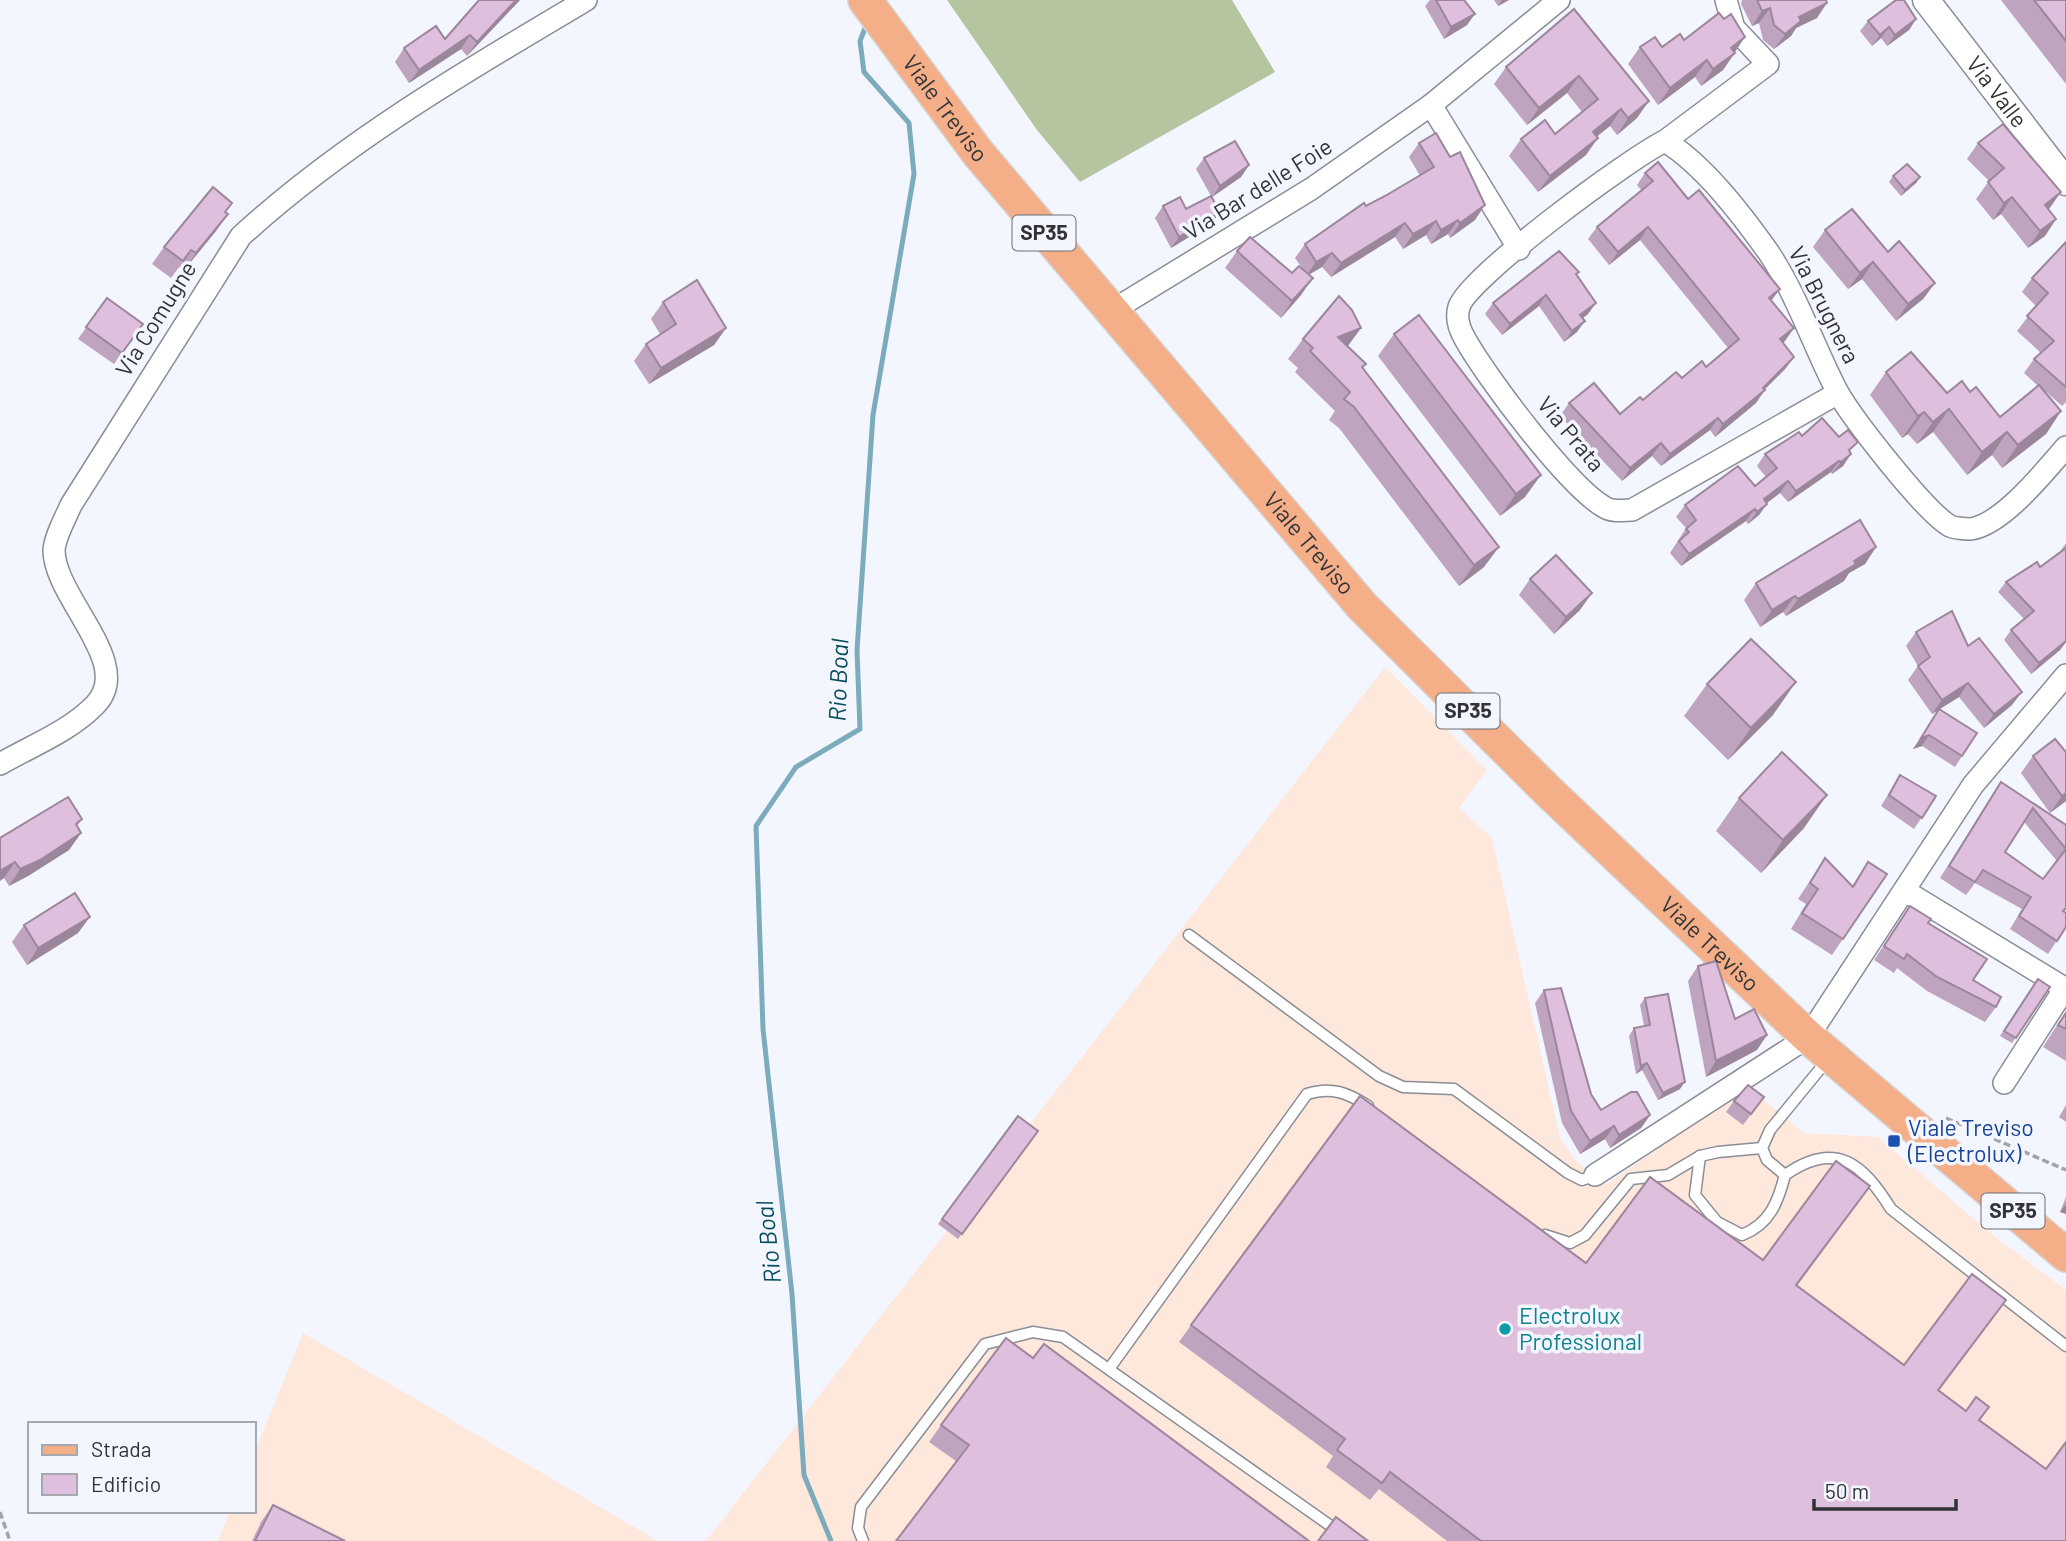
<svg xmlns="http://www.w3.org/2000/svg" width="2066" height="1541" font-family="Barlow,sans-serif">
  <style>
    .industrial { fill: #fee7db }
    .forest { fill: #b4c5a0 }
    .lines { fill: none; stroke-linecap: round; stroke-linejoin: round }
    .stream { stroke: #7cacbb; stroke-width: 5 }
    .service-casing { stroke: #8a8d96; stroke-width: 13 }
    .minor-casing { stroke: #8a8d96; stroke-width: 24 }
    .tertiary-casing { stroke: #8a8d96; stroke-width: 29 }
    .primary-casing { stroke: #d6d6d7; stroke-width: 36 }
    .path { stroke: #a2a4aa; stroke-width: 3.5; stroke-dasharray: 7 3.5; stroke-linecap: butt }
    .service { stroke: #fff; stroke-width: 10 }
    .minor { stroke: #fff; stroke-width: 21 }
    .tertiary { stroke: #fff; stroke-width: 26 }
    .primary { stroke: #f4ae88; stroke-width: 33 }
    .wall { fill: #bfa4bf; fill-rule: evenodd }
    .shaded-wall { fill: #9b869b }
    .building { fill: #debfde; stroke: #9b869b; stroke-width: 2 }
    .transit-dot { fill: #1a4fb4; stroke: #f4f6ff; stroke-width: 2.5 }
    .culture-dot { fill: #0f9aa8; stroke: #f4f6ff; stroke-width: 2.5 }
    .labels { text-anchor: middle; stroke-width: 7; stroke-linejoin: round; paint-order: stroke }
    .shield { fill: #f4f6ff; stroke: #6c6e73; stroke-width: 2 }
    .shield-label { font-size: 21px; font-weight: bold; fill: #323337 }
    .street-label { font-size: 23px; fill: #323337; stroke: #f4f6ff }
    .transit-label { font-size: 23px; fill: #164399; stroke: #f4f6ff; text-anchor: start }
    .culture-label { font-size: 23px; fill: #0d838f; stroke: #f4f6ff; text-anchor: start }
    .water-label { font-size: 24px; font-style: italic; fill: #054c5d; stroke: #f4f6ff }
  </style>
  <rect width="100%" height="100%" fill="#f4f6ff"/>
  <g class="industrial">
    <path d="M1385,667L1487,770L1459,808L1492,838L1560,1138L1577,1162L1607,1184L1747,1086L1804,1133L1878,1137L1994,1236L2066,1290V1541H706Z"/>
    <path d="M303,1333L658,1541H218L230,1511H254V1453Z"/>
  </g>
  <path class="forest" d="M947,0H1232L1275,72L1080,182L1037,130Z"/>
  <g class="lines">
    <path class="stream" d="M831,1541L804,1475L792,1294L763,1029L756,826L796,767L860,729L857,650L873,415L914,174L909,123L864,72L860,41L867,23"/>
    <g class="service-casing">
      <g id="service">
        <path d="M1189,935L1379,1076L1403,1087L1454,1089L1568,1173L1582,1180L1595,1175"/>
        <path d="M1829,1058L1770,1130L1762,1148L1767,1160L1785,1175C1836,1139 1863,1164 1891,1209L2066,1346"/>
        <path d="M1700,1156L1695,1195L1717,1222L1742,1235C1770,1224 1778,1202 1785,1175"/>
        <path d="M1545,1235L1570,1243L1585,1235L1631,1179L1668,1175L1700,1156L1718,1152L1762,1148"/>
        <path d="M1109,1369L1307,1094C1331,1086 1348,1093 1368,1106"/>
        <path d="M863,1541L858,1528L861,1507L985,1344L1033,1332L1063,1337L1352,1541"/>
      </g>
    </g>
    <g class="minor-casing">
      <g id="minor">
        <path d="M1431,105L1519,249"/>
        <path d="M1665,141L1768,64L1734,28L1726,0"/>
        <path d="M1110,312L1311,189L1431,105L1559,0"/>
        <path d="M1838,393L1632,510C1625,510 1613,512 1606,508C1570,489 1485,376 1464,337C1459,328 1456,317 1459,307C1467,278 1631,157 1665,141C1704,165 1742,215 1769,253C1798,297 1813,345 1837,391C1852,418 1925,512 1950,526C1954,528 1966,529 1971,529C2003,524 2045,471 2066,447"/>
        <path d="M0,764C31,746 70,731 95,705C136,664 54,598 54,550C55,536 66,517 71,505L241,236C344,142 466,71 586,0"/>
        <path d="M1905,891L2066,989"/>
        <path d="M2004,1083L2065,988"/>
        <path d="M1595,1175L1808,1037L1973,785L2066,675"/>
      </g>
    </g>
    <g class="tertiary-casing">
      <g id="tertiary">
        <path id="s1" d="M1926,0L2066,182"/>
      </g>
    </g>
    <g class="primary-casing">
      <g id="primary">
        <path id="s2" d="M865,0L978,153L1362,606L1548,791L1808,1037L2066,1255"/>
      </g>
    </g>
    <g class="path">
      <path d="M1946,1118L2066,1170"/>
      <path d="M0,1512L10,1541"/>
    </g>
    <use href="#service" class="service"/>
    <use href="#minor" class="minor"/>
    <use href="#tertiary" class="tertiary"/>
    <use href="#primary" class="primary"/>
  </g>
  <g class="wall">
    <path d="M520,0L467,56L461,49L409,83L395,62L404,48L445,39Z"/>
    <path d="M1430,0H1464L1467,25L1444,39L1425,6Z"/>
    <path d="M1494,0H1509L1498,6Z"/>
    <path d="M1742,0H1826L1817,18L1796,28L1791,36L1774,49L1763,40L1759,23L1752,26L1741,4Z"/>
    <path d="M2001,0H2066V84Z"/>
    <path d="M1574,9L1637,118L1617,135L1610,126L1596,137L1586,155L1538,192L1509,156L1521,139L1555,134L1582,112L1567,93L1527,125L1494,84L1506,67Z"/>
    <path d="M1916,19L1909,30L1887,46L1881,38L1872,46L1860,31L1868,21Z"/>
    <path d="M1684,40L1735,53L1723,70L1701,86L1695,77L1658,105L1628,64L1640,47H1662Z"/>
    <path d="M1419,143L1475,220L1450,238L1448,234L1431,244L1426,235L1403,249L1395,237L1331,277L1322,267L1309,275L1301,295L1281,318L1225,268L1237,251L1292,273L1302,268L1295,258L1305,244L1420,176L1409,157Z"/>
    <path d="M1978,143L2048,209L2056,219L2045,236L2028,248L2001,214L1993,220L1976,199L1989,181L1967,159Z"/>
    <path d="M1204,158L1249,165L1241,177L1212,197L1220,212L1212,223L1171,248L1155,218L1163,206L1186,209L1211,196L1196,169Z"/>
    <path d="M1645,173L1771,301L1785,341L1783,342L1794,357L1785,369L1764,390L1756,403L1715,437L1710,430L1661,466L1652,456L1622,481L1560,416L1569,403L1620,414L1682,378L1706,367L1728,348L1640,240L1609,265L1588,239L1597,227L1642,191L1637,185Z"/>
    <path d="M1893,176L1920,177L1916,183L1901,196L1889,182Z"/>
    <path d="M226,213L216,231L184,270L179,267L171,278L152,264L164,247Z"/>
    <path d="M1825,230L1888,252L1935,283L1923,299L1896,321L1862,279L1848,289L1813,247Z"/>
    <path d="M2066,242V402L2062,406L2044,390L2061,411L2046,434L2002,468L1992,455L1967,475L1933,432L1917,444L1908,434L1902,438L1870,395L1886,372L1947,393L1970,392L2000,417L2038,386L2024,373L2034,359L2041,353L2017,331L2036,306L2022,292L2032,278Z"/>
    <path d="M1576,275L1588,314L1583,318L1577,332L1564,342L1539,306L1502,335L1485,314L1493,303Z"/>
    <path d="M107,298L143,324L114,364L78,339Z"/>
    <path d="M663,302L726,328L714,345L649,384L634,361L646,344L660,334L651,319Z"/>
    <path d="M1361,328L1348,346L1366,364L1363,368L1484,567L1459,586L1339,428L1329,420L1335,411L1295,372L1298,368L1288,359L1303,339Z"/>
    <path d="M1394,334L1525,497L1500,516L1378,356Z"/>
    <path d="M1802,436L1850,453L1843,466L1832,474L1831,472L1788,502L1780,493L1767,503L1759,515L1748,524L1746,521L1681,566L1670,553L1686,528L1676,517L1685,505L1755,486L1766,477L1757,466L1765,454Z"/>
    <path d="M2066,543V642L2060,650L2031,674L2004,640L2011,630L2024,619L1998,592L2006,582L2040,567L2059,553Z"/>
    <path d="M1876,547L1865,564L1849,573L1844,581L1786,616L1783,612L1760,627L1744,600L1756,583Z"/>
    <path d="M1530,579L1580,610L1554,634L1519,595Z"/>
    <path d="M1916,632L1968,646L2012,705L1984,728L1959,697L1939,709L1977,733L1955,767L1922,746L1913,749L1939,709L1932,714L1908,680L1918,666L1906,646Z"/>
    <path d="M1707,684L1773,715L1728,760L1684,716Z"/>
    <path d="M2066,752V801L2050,813L2021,773L2033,756Z"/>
    <path d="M1900,775L1936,796L1914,829L1881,806Z"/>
    <path d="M2001,782L2066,825V908L2063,911L2066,927L2048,954L2010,929L2022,909L1975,883L1966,895L1940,878ZM2024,822L2057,861L2043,879L2005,852Z"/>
    <path d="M1739,798L1804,828L1761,873L1716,831Z"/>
    <path d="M82,819L77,826L81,833L69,850L28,876L9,886L4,878L0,838Z"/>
    <path d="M1825,858L1852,886L1868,862L1887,874L1832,955L1791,929L1806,904L1798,899Z"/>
    <path d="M1910,906L1928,923L1996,1007L1985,1022L1927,991L1897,968L1894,973L1874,960Z"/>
    <path d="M24,925L78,933L27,965L12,942Z"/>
    <path d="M1698,966L1757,1050L1706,1077L1688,981Z"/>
    <path d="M2038,979L2050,987L2012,1043L2000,1036Z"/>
    <path d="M1544,990L1591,1094L1601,1110L1650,1115L1641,1128L1610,1148L1605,1139L1580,1154L1562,1123L1535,1003Z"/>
    <path d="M1645,998L1680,1089L1658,1100L1642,1070L1636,1074L1629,1036L1634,1028L1644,1026L1640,1005Z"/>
    <path d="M2066,1011V1061L2043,1047Z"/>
    <path d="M1764,1097L1743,1125L1726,1112L1734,1101Z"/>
    <path d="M2066,1105V1122L2059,1117Z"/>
    <path d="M1018,1116L1038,1131L958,1239L938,1224Z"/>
    <path d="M1870,1186L1797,1286L1904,1365L1994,1317L1939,1391L1966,1411L1989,1407L1980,1421L2046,1469L2066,1541H1447L1379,1489L1370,1500L1326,1467L1333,1456L1179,1342L1191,1325L1586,1263L1763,1260Z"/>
    <path d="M2066,1197V1214L2060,1212Z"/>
    <path d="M1033,1358L956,1461L929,1442L941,1425Z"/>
    <path d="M273,1505L345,1541H252L261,1522Z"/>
  </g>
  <g class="shaded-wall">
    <path d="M516,0H520L467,56L477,42Z"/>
    <path d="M1502,0H1509L1498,6Z"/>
    <path d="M1827,3L1817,18L1796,28L1791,36L1774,49L1799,17Z"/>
    <path d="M1770,8L1759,23L1752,26L1762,11Z"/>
    <path d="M1475,14L1467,25L1444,39L1451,27Z"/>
    <path d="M1916,19L1909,30L1887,46L1895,35Z"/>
    <path d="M1889,27L1881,38L1872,46L1880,35Z"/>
    <path d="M470,35L461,49L409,83L419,70Z"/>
    <path d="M1745,37L1723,70L1701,86L1713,69L1731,48Z"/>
    <path d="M1707,60L1695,77L1658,105L1670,88Z"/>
    <path d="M1579,76L1567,93L1527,125L1539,108Z"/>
    <path d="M1649,101L1637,118L1617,135L1628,118Z"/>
    <path d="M1621,109L1610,126L1581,149L1593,132Z"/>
    <path d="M1598,138L1586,155L1538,192L1550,176Z"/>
    <path d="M1249,165L1241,177L1212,197L1220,186Z"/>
    <path d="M1920,177L1916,183L1901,196L1905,190Z"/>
    <path d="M2061,192L2049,209L2033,222L2045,205Z"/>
    <path d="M2012,197L2001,214L1993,220L2004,203Z"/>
    <path d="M1485,205L1475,220L1450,238L1460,223Z"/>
    <path d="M1220,212L1212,223L1171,248L1179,237Z"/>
    <path d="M228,214L216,231L184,270L196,253Z"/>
    <path d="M2056,219L2045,236L2028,248L2040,231Z"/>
    <path d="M1458,220L1448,234L1431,244L1441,230Z"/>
    <path d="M1436,221L1426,235L1403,249L1413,234Z"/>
    <path d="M1405,223L1395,237L1331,277L1341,263Z"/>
    <path d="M1648,227L1640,240L1609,265L1618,252Z"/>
    <path d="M1332,253L1322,267L1306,276L1316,262Z"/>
    <path d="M1873,262L1862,279L1848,289L1860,273Z"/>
    <path d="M1313,278L1301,295L1281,318L1292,301Z"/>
    <path d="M1935,283L1923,299L1896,321L1908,304Z"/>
    <path d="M1780,289L1771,301L1769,298Z"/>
    <path d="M1546,295L1539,306L1502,335L1510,324Z"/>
    <path d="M1596,303L1588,314L1572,326L1580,315Z"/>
    <path d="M1585,321L1577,332L1564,342L1572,331Z"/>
    <path d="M726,328L714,345L649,384L661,368Z"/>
    <path d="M1361,328L1346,348L1338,337Z"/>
    <path d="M1794,328L1785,341L1771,352L1780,339Z"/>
    <path d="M1794,357L1785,369L1760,394L1765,390L1756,403L1715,437L1723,424Z"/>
    <path d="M1949,409L1933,432L1917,444L1933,422Z"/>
    <path d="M2061,411L2046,434L2002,468L2018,445Z"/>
    <path d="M1924,412L1908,434L1902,438L1918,416Z"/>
    <path d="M1718,418L1710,430L1661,466L1670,454Z"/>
    <path d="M2007,432L1992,455L1967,475L1982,452Z"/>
    <path d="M1661,443L1652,456L1622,481L1630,468Z"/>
    <path d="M1851,454L1843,466L1832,474L1841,462Z"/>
    <path d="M1839,461L1831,472L1788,502L1796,491Z"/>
    <path d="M1541,475L1525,497L1500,516L1516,494Z"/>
    <path d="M1788,481L1780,493L1756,511L1764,499Z"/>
    <path d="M1767,504L1759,515L1748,524L1757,512Z"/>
    <path d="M1755,509L1746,521L1681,566L1689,554Z"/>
    <path d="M1499,547L1484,567L1459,586L1474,565Z"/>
    <path d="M1876,547L1865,564L1849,573L1844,581L1786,616L1798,599L1854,561Z"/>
    <path d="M1592,593L1580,610L1554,634L1566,617Z"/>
    <path d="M1795,596L1783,612L1760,627L1772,610Z"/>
    <path d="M2066,637V642L2060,650L2031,674L2039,663Z"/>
    <path d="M1796,682L1773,715L1728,760L1751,728Z"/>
    <path d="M1968,683L1959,697L1932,714L1942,700Z"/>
    <path d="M2022,692L2012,705L1984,728L1994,714Z"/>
    <path d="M1929,735L1922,746L1913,749L1921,738Z"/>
    <path d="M2066,793V801L2050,813L2062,796Z"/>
    <path d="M1827,795L1804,828L1761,873L1783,840Z"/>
    <path d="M81,833L69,850L28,876L9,886L20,869Z"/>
    <path d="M15,862L4,878L0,881V871Z"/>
    <path d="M90,917L78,933L27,965L38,948Z"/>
    <path d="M1767,1035L1757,1050L1706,1077L1716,1061Z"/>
    <path d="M1647,1063L1642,1070L1636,1074L1641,1066Z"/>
    <path d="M1685,1082L1680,1089L1658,1100L1663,1093Z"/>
    <path d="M1650,1115L1641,1128L1610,1148L1619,1135Z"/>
    <path d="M1614,1126L1605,1139L1580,1154L1590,1141Z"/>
    <path d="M2066,1204V1214L2060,1212Z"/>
  </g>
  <g class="building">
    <path d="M479,0H516L477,42L470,35L419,70L404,48L436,26L445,39Z"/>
    <path d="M1436,0H1464L1475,14L1451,27Z"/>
    <path d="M1757,0H1826L1827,3L1799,17L1801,21L1785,34L1774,25L1770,8L1762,11Z"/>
    <path d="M1896,0H1904L1916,19L1895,35L1889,27L1880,35L1868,21Z"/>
    <path d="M2034,0H2066V41Z"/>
    <path d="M1574,9L1649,101L1628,118L1621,109L1593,132L1598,138L1550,176L1521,139L1545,120L1555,134L1598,99L1579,76L1539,108L1506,67Z"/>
    <path d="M1719,13L1724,19L1731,14L1745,37L1731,48L1735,53L1713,69L1707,60L1670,88L1640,47L1655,37L1662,47L1680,34L1684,40Z"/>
    <path d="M2003,124L2061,192L2045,205L2056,219L2040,231L2012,197L2004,203L1988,182L2004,168L1978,143Z"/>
    <path d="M1436,133L1450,157L1460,152L1485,205L1460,223L1458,220L1441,230L1436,221L1413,234L1405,223L1341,263L1332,253L1316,262L1305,244L1364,203L1366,206L1385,196L1434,167L1419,143Z"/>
    <path d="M1235,141L1249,165L1220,186L1204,158Z"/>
    <path d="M1658,162L1688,199L1699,190L1780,289L1769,298L1794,328L1780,339L1794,357L1763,388L1765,390L1723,424L1718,418L1670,454L1661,443L1630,468L1569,403L1594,383L1620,414L1640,397L1643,400L1676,372L1682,378L1702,361L1706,367L1739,339L1648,227L1618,252L1597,227L1653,181L1645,173Z"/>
    <path d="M1907,164L1920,177L1905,190L1893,176Z"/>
    <path d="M213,187L232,203L225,212L228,214L196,253L191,250L183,261L164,247Z"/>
    <path d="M1211,196L1220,212L1179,237L1163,206L1180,197L1186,209Z"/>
    <path d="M1852,209L1888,252L1899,241L1935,283L1908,304L1873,262L1860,273L1825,230Z"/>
    <path d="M1250,237L1292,273L1299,266L1313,278L1292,301L1237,251Z"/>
    <path d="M2066,242V387L2034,359L2054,341L2027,316L2048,293L2032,278Z"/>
    <path d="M1559,251L1579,272L1576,274L1596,303L1580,315L1585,321L1572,331L1546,295L1510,324L1493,303Z"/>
    <path d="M697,280L726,328L661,368L646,344L676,324L663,302Z"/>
    <path d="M1339,296L1352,310L1361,328L1338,337L1366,364L1362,367L1499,547L1474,565L1354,407L1344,399L1350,392L1310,351L1313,348L1303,339Z"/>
    <path d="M107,298L143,324L122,353L86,327Z"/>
    <path d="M1419,315L1541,475L1516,494L1394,334Z"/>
    <path d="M1911,352L1947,393L1962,381L1970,392L1976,387L2000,417L2039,385L2061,411L2018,445L2007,432L1982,452L1949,409L1933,422L1924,412L1918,416L1886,372Z"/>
    <path d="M1822,418L1839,437L1848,430L1858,442L1849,450L1851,454L1841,462L1839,461L1796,491L1788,481L1764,499L1767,504L1757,512L1755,509L1689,554L1679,541L1689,532L1686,529L1696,520L1685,505L1738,466L1755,486L1777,468L1765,454L1799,432L1802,436Z"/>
    <path d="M1860,520L1876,547L1854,561L1856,564L1798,599L1795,596L1772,610L1756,583Z"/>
    <path d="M2066,548V641L2039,663L2011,630L2034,611L2006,582L2037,562L2040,567Z"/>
    <path d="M1556,555L1592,593L1566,617L1530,579Z"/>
    <path d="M1952,611L1968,646L1979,638L2022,692L1994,714L1968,683L1942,700L1918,666L1930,657L1916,632Z"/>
    <path d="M1751,639L1796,682L1751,728L1707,684Z"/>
    <path d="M1939,709L1977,733L1962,756L1929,735L1921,738Z"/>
    <path d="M2055,739L2066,752V793L2062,796L2033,756Z"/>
    <path d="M1782,752L1827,795L1783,840L1739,798Z"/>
    <path d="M1900,775L1936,796L1922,818L1889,795Z"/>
    <path d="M2001,782L2066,825V849L2033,808L2005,852L2043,879L2066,849V908L2063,911L2066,913V927L2057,941L2019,916L2031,897L1983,870L1975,882L1949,866Z"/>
    <path d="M68,797L82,819L76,824L81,833L40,860L20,869L15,862L0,871V838Z"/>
    <path d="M1825,858L1853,887L1868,862L1887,874L1843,939L1802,913L1818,889L1810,883Z"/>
    <path d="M75,893L90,917L38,948L24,925Z"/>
    <path d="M1910,906L1931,919L1928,923L1987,959L1973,980L2001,997L1996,1007L1937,977L1907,954L1904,959L1884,946Z"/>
    <path d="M1716,961L1735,1019L1754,1009L1767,1035L1716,1061L1698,966Z"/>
    <path d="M2038,979L2050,987L2016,1038L2004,1031Z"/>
    <path d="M1561,988L1591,1094L1601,1110L1631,1092H1637L1650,1115L1619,1135L1614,1126L1590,1141L1571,1111L1544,990Z"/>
    <path d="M1668,994L1685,1082L1663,1093L1647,1063L1641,1066L1634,1028L1650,1025L1645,998Z"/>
    <path d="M2066,1013V1029L2058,1025Z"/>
    <path d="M1748,1085L1764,1097L1751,1114L1734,1101Z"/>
    <path d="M1360,1096L1586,1263L1650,1177L1763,1260L1836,1161L1870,1186L1796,1285L1904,1365L1972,1274L2006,1300L1938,1390L1966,1411L1976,1397L1989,1407L1979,1420L2046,1469L2066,1442V1541H1481L1390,1472L1382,1483L1337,1450L1345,1439L1191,1325Z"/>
    <path d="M1018,1116L1038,1131L962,1234L942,1219Z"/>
    <path d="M1006,1338L1033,1358L1044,1344L1309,1541H896L969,1445L941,1425Z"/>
    <path d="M273,1505L345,1541H255Z"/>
    <path d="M1336,1517L1368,1541H1318Z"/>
  </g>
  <rect class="transit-dot" x="1887" y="1134" width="14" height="14" rx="3.5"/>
  <circle class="culture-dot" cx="1505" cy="1329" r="7"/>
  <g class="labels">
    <g class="shield">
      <rect x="1012.5" y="215.5" width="63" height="35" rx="5"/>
      <rect x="1436.5" y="693.5" width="63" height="35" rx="5"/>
      <rect x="1981.5" y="1193.5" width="63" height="35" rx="5"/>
    </g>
    <g class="shield-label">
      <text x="1044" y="240">SP35</text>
      <text x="1468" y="718">SP35</text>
      <text x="2013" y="1218">SP35</text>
    </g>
    <g class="street-label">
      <text dy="8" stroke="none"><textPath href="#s1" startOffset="116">Via Valle</textPath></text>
      <text dy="8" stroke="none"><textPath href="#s2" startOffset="135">Viale Treviso</textPath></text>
      <text transform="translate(1258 189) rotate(-32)" y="8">Via Bar delle Foie</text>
      <text transform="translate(1824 305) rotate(63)" y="8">Via Brugnera</text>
      <text transform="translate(156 319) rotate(-58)" y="8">Via Comugne</text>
      <text transform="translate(1571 434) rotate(50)" y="8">Via Prata</text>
      <text dy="8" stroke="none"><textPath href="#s2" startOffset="702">Viale Treviso</textPath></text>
      <text dy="8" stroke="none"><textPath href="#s2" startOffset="1269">Viale Treviso</textPath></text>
    </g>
    <g class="transit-label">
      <text x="1908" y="1136">Viale Treviso<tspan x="1908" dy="26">(Electrolux)</tspan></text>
    </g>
    <g class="culture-label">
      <text x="1519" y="1324">Electrolux<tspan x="1519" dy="26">Professional</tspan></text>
    </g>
    <g class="water-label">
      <text transform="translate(839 680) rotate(-88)" y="8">Rio Boal</text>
      <text transform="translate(769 1242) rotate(-96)" y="8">Rio Boal</text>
    </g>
  </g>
  <rect x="28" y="1422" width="228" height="91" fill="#f4f6ff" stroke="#a6a8af" stroke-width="2"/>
  <rect x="42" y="1445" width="35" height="10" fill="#f4ae88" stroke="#a6a8af" stroke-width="2"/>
  <text x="91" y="1457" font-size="21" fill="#323337">Strada</text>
  <rect x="42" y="1474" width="35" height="21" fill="#debfde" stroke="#a6a8af" stroke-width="2"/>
  <text x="91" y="1492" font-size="21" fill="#323337">Edificio</text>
  <path d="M1814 1499v10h142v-10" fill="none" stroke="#323337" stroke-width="3.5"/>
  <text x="1825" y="1499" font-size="21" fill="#323337" stroke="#f4f6ff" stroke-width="5" paint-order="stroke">50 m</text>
</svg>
